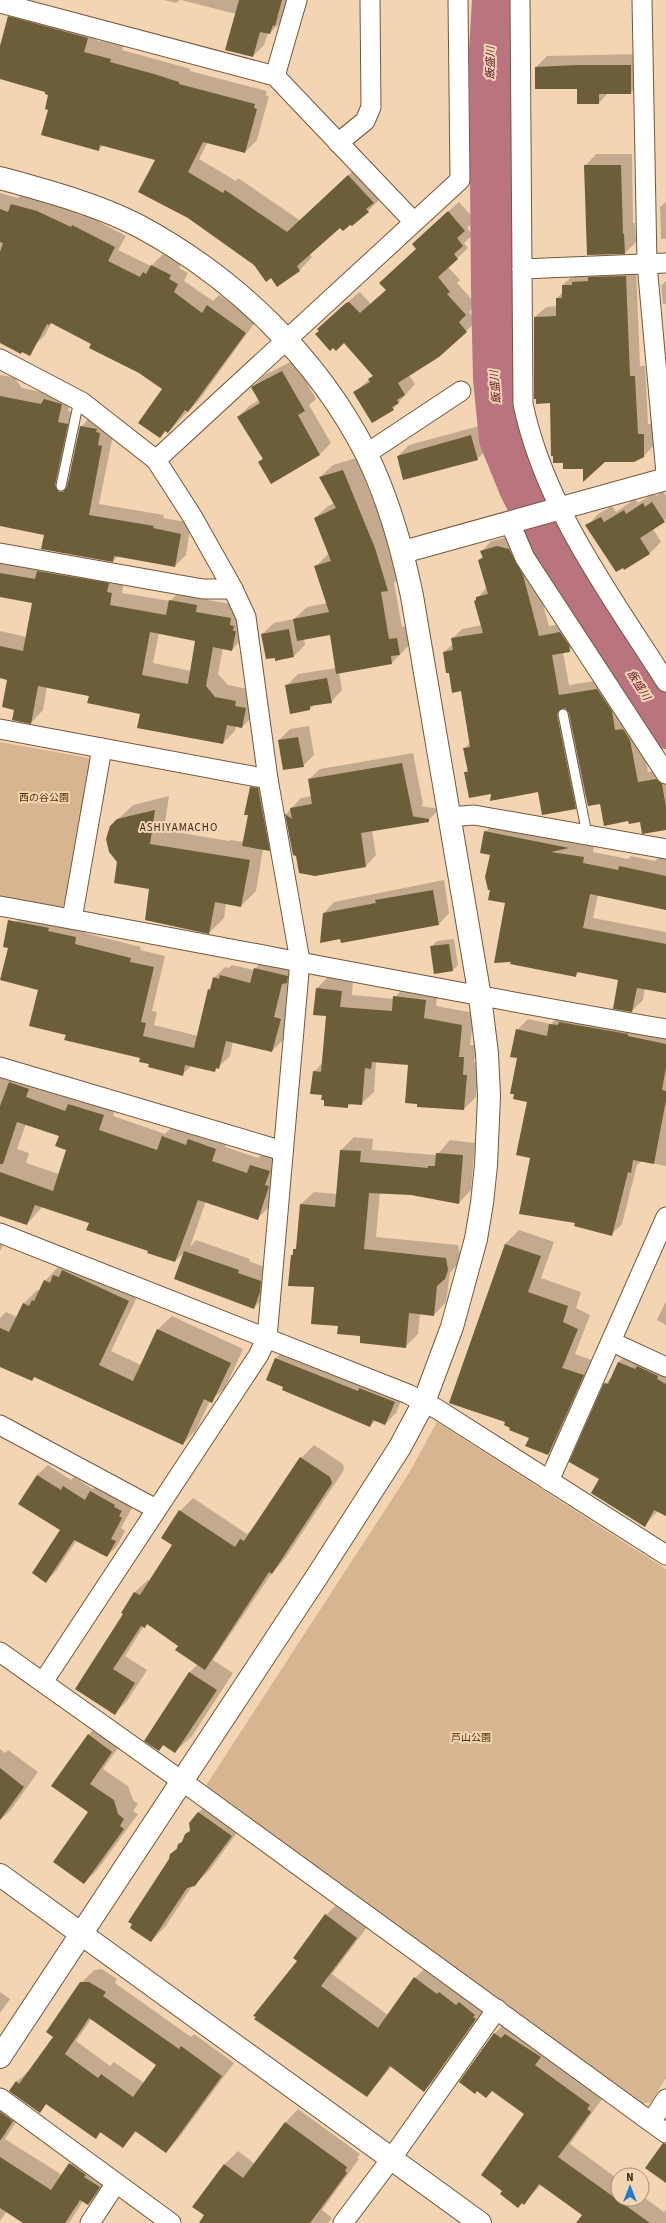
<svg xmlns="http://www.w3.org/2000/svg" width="666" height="2223" font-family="'Source Sans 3','Noto Sans JP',sans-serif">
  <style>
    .green { fill: #d6b590 }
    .shadow { fill: #0003; fill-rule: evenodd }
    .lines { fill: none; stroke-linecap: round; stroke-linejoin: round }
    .river { stroke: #b9747f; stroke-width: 42 }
    .building { fill: #6c5e39; fill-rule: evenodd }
    .service-casing { stroke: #73583a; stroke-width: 11 }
    .minor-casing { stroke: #73583a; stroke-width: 21 }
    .tertiary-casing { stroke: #73583a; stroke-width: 24 }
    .service { stroke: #fff; stroke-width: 9 }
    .minor { stroke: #fff; stroke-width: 19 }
    .tertiary { stroke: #fff; stroke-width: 22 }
    .labels { text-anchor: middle; stroke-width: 4; stroke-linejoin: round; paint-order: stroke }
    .park-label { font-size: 10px; fill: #4c2d00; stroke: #f4d5b3 }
    .water-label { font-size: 11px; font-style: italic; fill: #69142c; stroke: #f4d5b3 }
    .neighbourhood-label { font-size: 11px; letter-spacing: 1px; fill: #34281b; stroke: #f4d5b3 }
  </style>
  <rect width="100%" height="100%" fill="#f4d5b3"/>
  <g class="green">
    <path d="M0,742L89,758L95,769L71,899L60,908L0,896Z"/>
    <path d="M437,1422L666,1569V2078L651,2102L641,2104L205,1787L409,1473Z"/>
  </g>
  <g class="shadow">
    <path d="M164,0H180L176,3Z"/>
    <path d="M181,0H290L281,22L270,33H268L264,45L253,56L236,14Z"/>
    <path d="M23,5L100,25L96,40L123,46L122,50L191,69L190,71L267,91L266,96H269L257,140L245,152L208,142L199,159L236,181L238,178L301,221L361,163L380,199L368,211L350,223L340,226L309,253L312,257L300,270L277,286L271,277L188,218L157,159L104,145L98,150L49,109V94L46,91L0,78V54L10,17Z"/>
    <path d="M642,54V81L631,93H608L599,103L578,88L536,67L547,56Z"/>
    <path d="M596,154H632L633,223H635L636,242L625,253L585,166Z"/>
    <path d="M666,157V239H661L660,207L666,202Z"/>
    <path d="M0,193L18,198L23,193L48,200L82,216L84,214L126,236L118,250L151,266L163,254L181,263L179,268L188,273L184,281L213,301L219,295L256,321L199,400L168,432L166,430L160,437L164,389L93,343L52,322L45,335L34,346L0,337Z"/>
    <path d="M459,202L475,220L467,228L473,235L464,243L468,248L448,267L460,280L457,283L476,304L469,312L477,321L439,356L409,375L415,384L393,409L355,392L374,375L329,319L358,293L360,292L371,304L387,290L380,283L417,248L424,233Z"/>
    <path d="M636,266L640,366H645L648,424H654V445L644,456L604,461L584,468L551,402L535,317L546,307L557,306V298L563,292V285L573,275Z"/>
    <path d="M666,281V304H663L661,286Z"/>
    <path d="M294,360L316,399L309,405L331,443L320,454L271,482L259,462L263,458L238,417L249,406L259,400L252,388L263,376Z"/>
    <path d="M0,375L17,378L16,380L22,388L51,394L72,393L68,411L78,413L65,474L69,483L81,427L91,416L113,435L99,504L164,515L163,518L191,523L186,555L175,566L118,556L113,561L45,534L0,523Z"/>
    <path d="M483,425L489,448L477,459L398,456L409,445Z"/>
    <path d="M356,458L387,535L400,577L394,583L402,627L410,625L413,641L392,663L339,672L342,690L331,702L314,705L310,709L286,686L298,674L336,668L330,633L304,638L305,645L294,656L276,659L262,634L274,623L294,619L307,607L327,603L315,567L329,553L315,518L328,506L334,503L320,477L333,465Z"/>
    <path d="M663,491L666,496V519L653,529L661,542L650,553L624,568L587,526L598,514L612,506L616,512L635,499L638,503L654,493L656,496Z"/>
    <path d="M507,537L532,565L549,626L570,623L579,641L569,651L563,652L569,685L607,679L640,730L648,772L666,769V829L640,821L629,820L587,796L575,808L539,791L493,792L465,773L468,769L464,749L470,743L461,690L450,672L444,652L453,644L452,639L462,629L482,625L475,601L487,587L479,560L483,556L482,551L491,541Z"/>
    <path d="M0,558L124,581L122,593L170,601L183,588L209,593L208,600L243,606L244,637L232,650L223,648L218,674L228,685L248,689L254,715L242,727L236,726L235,731L223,743L90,696L47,687L43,710L31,723L15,709L8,679L0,677V631L27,637L34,602L0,596ZM159,633L196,640L191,671L153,663Z"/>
    <path d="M309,726L314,755L303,766L279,740L290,729Z"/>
    <path d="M413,753L423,804L421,806L439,809L428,821L372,830L376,855L366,866L315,875L297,855L293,854L286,814L301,798L312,796L309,779L320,769Z"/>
    <path d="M262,776L280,839L269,850L263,849L256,891L241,906L226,903L224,918L209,933L119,862L108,848L107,834L111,826L133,805L169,796L164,830L229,841L231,840L244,842L249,814L250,787Z"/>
    <path d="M496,821L578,837L572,843L594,846L593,852L628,859L631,856L655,861L660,856L666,857V909L598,895L593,918L666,932V992L645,988L643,1000L632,1011L620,979L580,971L576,975L491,889V854L485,832Z"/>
    <path d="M444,880L449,913L439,924L342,941L324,913L334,902Z"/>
    <path d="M27,910L87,926L85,933L141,947L140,950L165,956L152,1011L157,1012L154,1025L198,1036L209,990L212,986L214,978L225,967L229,968L232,965L254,970L266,957L298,965L292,977L285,1006L291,1008L283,1040L272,1051L233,1042L230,1056L214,1071L191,1066L182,1075L151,1064L141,1058L67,1035L39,989L16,922Z"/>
    <path d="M454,939L458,965L453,970L431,947L437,941Z"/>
    <path d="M329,976L353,979L352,995L394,999L406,984L438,988L436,1006L474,1013L470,1045H476L474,1063H479L476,1097L464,1109L409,1064L376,1062L374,1092L361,1104L352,1103L347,1107L323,1094L314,1072L323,1062L327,1015L317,988Z"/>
    <path d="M561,1014L666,1030V1166L642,1161L637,1165L622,1224L611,1235L576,1223L531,1157L528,1101L518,1057L517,1030L528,1019L551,1024Z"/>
    <path d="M0,1070L118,1101L113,1116L165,1134L177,1122L230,1135L225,1147L258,1158L265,1151L283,1157L272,1204L258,1218L206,1201L190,1247L196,1240L250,1259L249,1261L272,1270L265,1296L254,1308L185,1252L175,1261L90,1222L43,1206L27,1224L0,1215ZM26,1124L60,1136L68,1150L59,1174L26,1163L29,1153L17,1149Z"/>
    <path d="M354,1137L373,1139L372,1150L437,1155L450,1140L475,1143L471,1190L459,1203L411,1194L380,1192L376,1237L458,1245L460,1256L457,1265L450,1273L446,1302L434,1315L420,1313L418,1334L406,1346L361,1335L339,1325L315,1286L292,1255L297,1246L301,1204L314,1192L337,1194L341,1150Z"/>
    <path d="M519,1230L554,1242L541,1278L581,1292L576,1308L590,1315L575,1354L597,1362L561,1441L548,1454L530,1437L512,1427L506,1422L451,1402L505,1244Z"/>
    <path d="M0,1243L3,1245L0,1251Z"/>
    <path d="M68,1262L142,1287L111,1351L141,1365L158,1329L172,1316L243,1349L225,1388L210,1401L196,1430L183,1444L36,1376L32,1380L0,1366V1318L6,1312L17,1317L24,1303L37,1290L40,1291L45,1281L58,1267L61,1268Z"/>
    <path d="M666,1301V1325L657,1320Z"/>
    <path d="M287,1347L405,1391L396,1413L385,1424L376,1420L370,1426L285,1387L276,1358Z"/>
    <path d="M629,1352L666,1364V1515L658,1511L645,1525L600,1478L605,1384L613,1376L619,1362Z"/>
    <path d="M314,1445L343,1464L344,1470L284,1560L272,1573L213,1660L233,1673L192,1736L175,1752L164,1744L159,1750L145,1740L190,1672L198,1664L179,1645L148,1623L144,1626L125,1656L147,1670L127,1701L115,1713L77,1689L125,1614L122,1612L135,1592L148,1580L150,1581L174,1545L180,1511L193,1498L247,1534L254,1527L301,1458Z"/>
    <path d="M48,1465L71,1480L74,1477L93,1489L101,1481L131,1501L129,1506L132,1508L121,1528L125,1531L117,1546L107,1556L77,1540L56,1571L46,1581L61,1530L19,1504L37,1475Z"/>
    <path d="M103,1721L126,1737L103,1769L128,1786L133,1800L138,1804L133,1811L138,1814L98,1869L84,1883L90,1812L88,1735Z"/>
    <path d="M0,1749L5,1753L8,1750L38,1772L10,1811L0,1820Z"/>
    <path d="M213,1798L245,1822L209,1871L192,1886L165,1927L151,1941L171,1855L191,1830L198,1813Z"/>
    <path d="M338,1903L368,1926L332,1974L388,2015L415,1978L427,1966L487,2007L436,2079L424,2090L392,2066L367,2096L298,1960L326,1915Z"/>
    <path d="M102,1969L117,1979L115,1983L191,2037L194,2034L234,2063L178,2139L166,2152L137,2131L123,2147L102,2131L95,2138L47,2103L39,2111L16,2082L30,2070L54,2036L81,1983L94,1970ZM92,2018L157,2065L144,2083L114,2062L110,2066L76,2041Z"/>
    <path d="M0,1992L10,1999L0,2013Z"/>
    <path d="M507,2021L602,2092L598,2097L602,2099L570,2144L618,2179V2199H642V2196L664,2212L666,2210V2223H582L583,2215L541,2185L524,2203L504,2190L526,2113L493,2090H477L460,2082L495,2033Z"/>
    <path d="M0,2106L25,2108L5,2139L62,2175L82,2151L112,2174L101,2191L88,2204L83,2201L69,2223H27L7,2211L0,2221Z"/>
    <path d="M298,2109L360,2154L357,2158L359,2159L322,2210L332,2218L328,2223H224V2165L238,2151L255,2164L285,2123Z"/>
  </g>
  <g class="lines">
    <path class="river" d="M493,0L490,52L492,290L494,379L500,439L519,486L547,542L666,728"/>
  </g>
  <g class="building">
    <path d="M239,0H282L275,26L273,25L270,34L260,32L253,57L225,50Z"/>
    <path d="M8,16L88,38L84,52L111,59L110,62L154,74L179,82V84L255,104L254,108L257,109L245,153L203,142L188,172L223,193L225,190L287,232L348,175L374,203L366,209L369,212L352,226L350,225L343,231L340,228L297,266L300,271L277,287L271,278L266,282L254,265L188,218L138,192L155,160L100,145L99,151L41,135L48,110L45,109L48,95L45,94V92L0,79V46Z"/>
    <path d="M577,65H631V94H599V104H577V89H535V67Z"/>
    <path d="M584,165H621L623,234H624L625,254L587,255Z"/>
    <path d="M11,204L37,211L71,227L72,225L115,247L108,261L140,277L143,272L146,274L151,265L171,275L169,279L178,284L174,292L202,313L207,305L246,333L188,412L185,410L168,433L165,431L160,438L138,423L162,389L139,373L89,348L91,344L51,323L49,325L47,324L30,356L22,352L21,354L0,343V252L3,243L0,242V209L8,212Z"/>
    <path d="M448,211L465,231L457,238L463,246L454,254L458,259L438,277L450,292L447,294L466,315L459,322L467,332L439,357L398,383L405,395L397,400L399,403L392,407L394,410L372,423L353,392L370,382L368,379L373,376L344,343L336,351L333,348L330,351L315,334L319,331L317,329L346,303L349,302L360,313L386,290L379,283L416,249L412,244Z"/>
    <path d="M626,276L630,376H635L638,434H644V457L634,462H605L583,482V469H563V463H553V456H551L550,403L536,404V399H534V317L556,316V298H562V285H572V282L588,281V277Z"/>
    <path d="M282,371L305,411L298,415L320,455L271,484L258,462L263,459L237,417L260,403L251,387Z"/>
    <path d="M0,396L41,404L44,399L62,404L58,422L68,424L55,485L59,492H63L67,487L80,426L97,429L96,432L100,433L98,445L102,446L89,515L154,526L153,528L181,534L175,567L114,556L113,562L41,549L44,535L0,526Z"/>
    <path d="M471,435L478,460L403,480L397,456Z"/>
    <path d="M343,470L375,548L388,591L381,592L389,639L397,638L400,655L391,656L392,664L336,674L330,635L297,641L293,619L329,612L314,566L331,561L314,518L336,508L319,477Z"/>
    <path d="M652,502L665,522L640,538L650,554L624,570L623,568L616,572L585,525L601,517L604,522L624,510L626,514L643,503L645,507Z"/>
    <path d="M497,546L509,549L523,575L539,636L560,632L569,645L570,652L552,655L559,695L597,689L612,711L615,730L623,729L630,740L638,782L656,779L662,784L666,807V830L642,834L640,822L629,824L628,821L604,826L600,804L588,806L569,713L565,708L559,710L557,715L576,809L542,815L538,792L490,801L491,794L469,798L464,772H468L463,748L470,747L461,691L452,693L449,673H446L443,652L453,650L451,638L483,633L474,601L476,600V597L488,594L478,560L483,558L480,551Z"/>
    <path d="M37,571L109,583L107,592L112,593L110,605L166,615L169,600L197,605L196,612L231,618L230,625L234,626L233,631H236L232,651L213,647L206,686L215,697L236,701L235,706L246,708L242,728L227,725L223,744L137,728L140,714L87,703L89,696L38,686L31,724L12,720L14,710L2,707L7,680L0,678V646L23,651L32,603L0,597V573L35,579ZM150,632L195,641L188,684L142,675Z"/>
    <path d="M289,629L294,657L275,661V658L266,659L261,634Z"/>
    <path d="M327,678L332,703L310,706V710L290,714L285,685Z"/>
    <path d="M298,737L304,767L283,770L278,740Z"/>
    <path d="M402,763L413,816H411L429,819V822L361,833L366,867L315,876L299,873L296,856L293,855L285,814L292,819L290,808L312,804L308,779Z"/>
    <path d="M250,787L258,788L270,851L242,846L248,815H244Z"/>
    <path d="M155,810L150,844L250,860L241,907L215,902L209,934L145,920L149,889L114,883L117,862L109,852L106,839L110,826L117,819Z"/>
    <path d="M484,831L569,848L551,852L584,857L583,863L618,870L619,866L666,876V910L590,894L583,928L666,944V993L637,988L632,1012L613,1009L618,980L577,972L576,977L510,964L511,962L494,963L505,903L488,900L490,890H488L485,877L490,855L480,853Z"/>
    <path d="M433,890L439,925L341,943L340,939L320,943L323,913L376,903L375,900Z"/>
    <path d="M8,920L49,928L48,931L76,937L75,944L131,958L130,962L154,967L141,1022L146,1023L143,1036L194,1048L208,989L210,990L213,977L219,979L220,975L250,983L254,968L288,976L287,983L282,984L274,1017L281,1019L272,1052L226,1041L219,1069L216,1068L215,1072L185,1065L183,1076L148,1067L149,1064L139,1062L140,1058L64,1040L66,1035L29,1026L38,990L0,980L8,948L3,947Z"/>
    <path d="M449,944L453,971L434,974L430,946Z"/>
    <path d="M316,988L342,991L340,1007L392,1011L393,996L426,1000L424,1018L462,1025L459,1057H464L463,1075H467L464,1110L417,1107V1104L405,1103L408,1065L372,1062L371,1069L365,1068L362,1105L348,1104V1108L324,1106V1100H321L322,1095L310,1094L313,1071L321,1072L326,1016L313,1015Z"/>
    <path d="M559,1022L628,1034V1036L666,1044V1067L662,1090L666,1091V1100L654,1164L633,1160L631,1173L628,1172L612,1236L574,1226L575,1223L519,1214L530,1158L516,1155L527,1102L513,1099L514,1094H510L517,1058L510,1057L516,1029L547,1036L549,1024L558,1025Z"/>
    <path d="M9,1082L29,1089L26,1097L65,1111L68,1104L104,1115L99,1130L157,1150L162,1136L186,1145L188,1139L216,1149L212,1161L247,1173L250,1165L270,1171L265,1185L269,1186L258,1220L198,1200L175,1262L147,1253L148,1251L86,1230L89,1223L35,1205L27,1225L0,1216V1172L53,1191L66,1150L55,1146L59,1136L17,1122L3,1164H0V1106Z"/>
    <path d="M340,1150L361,1151L360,1162L428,1168V1166H435L436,1153L463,1155L459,1204L411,1195L369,1193L364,1249L446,1258L448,1270L445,1279L437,1286L434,1316L409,1313L406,1348L360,1343V1336L337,1334L338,1326L311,1324L314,1287L288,1286L291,1255H293V1249H296L300,1204L335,1207Z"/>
    <path d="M505,1244L541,1256L528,1292L568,1306L563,1322L578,1329L562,1368L584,1375L548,1455L525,1446L529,1438L509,1430L510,1428L504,1425L505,1422L449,1403Z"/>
    <path d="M184,1251L239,1270L238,1273L261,1281L260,1292L254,1309L174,1279Z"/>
    <path d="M62,1270L129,1301L99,1365L133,1381L157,1329L231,1363L212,1403L204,1399L183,1445L34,1377L32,1381L0,1367V1328L9,1332L23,1303L29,1306L32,1300L34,1301L44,1280L50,1283L53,1275L59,1277Z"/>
    <path d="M275,1358L358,1391L359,1388L395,1402L385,1425L373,1420L370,1427L282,1390L283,1387L266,1380Z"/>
    <path d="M618,1362L635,1369L637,1366L658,1376L657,1379L666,1384V1516L654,1510L645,1527L591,1493L599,1479L569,1462L604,1383L608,1384Z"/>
    <path d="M300,1457L330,1477L332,1483L272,1574L269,1572L205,1670L175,1650L178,1646L147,1624L145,1628L141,1626L113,1669L135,1683L115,1715L75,1689L123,1614L121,1613L134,1592L140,1595L172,1545L161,1538L179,1510L235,1547L240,1539L244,1541Z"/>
    <path d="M37,1475L61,1490L63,1486L85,1500L90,1491L115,1505L114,1507L122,1511L119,1516L122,1518L111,1539L116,1541L107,1557L74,1540L46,1583L32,1573L60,1530L18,1504Z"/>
    <path d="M189,1672L217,1690L175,1753L163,1745L159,1751L144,1741Z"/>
    <path d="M88,1734L112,1752L90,1784L114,1800L118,1814L124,1819L120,1826L124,1829L84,1884L53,1862L88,1812L51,1786Z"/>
    <path d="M0,1768L24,1787L0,1820Z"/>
    <path d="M198,1812L232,1836L195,1886L187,1888L151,1942L130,1928L132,1924L128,1922L169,1859L170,1854L177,1849L178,1844L182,1842L185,1834L190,1831L189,1823Z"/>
    <path d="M325,1914L357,1938L321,1986L378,2028L414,1977L437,1994L439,1992L456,2005L459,2002L475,2015L473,2017L476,2019L424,2092L390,2066L367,2097L254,2019L256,2017L253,2016L297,1961L293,1958Z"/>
    <path d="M80,1982H89L106,1992L103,1996L179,2049L181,2046L222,2076L166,2153L135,2131L123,2148L100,2132L96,2139L46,2104L40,2113L9,2091L16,2081L19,2084L53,2037L46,2032ZM89,2018L156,2065L133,2097L101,2074L98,2078L65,2054Z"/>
    <path d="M494,2033L501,2038L505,2034L541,2057L535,2065L590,2105L587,2109L591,2112L558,2157L650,2223H576L582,2215L539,2184L524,2205L522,2203L518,2208L500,2194L502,2191L481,2175L524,2114L492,2091L486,2098L477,2091L475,2094L459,2082Z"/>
    <path d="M0,2112L13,2121L0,2141Z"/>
    <path d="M285,2122L347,2167L345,2171L347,2173L310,2223H199L204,2215L192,2207L224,2164L243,2178Z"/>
    <path d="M663,2143L666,2144V2183L645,2168Z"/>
    <path d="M0,2157L51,2190L69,2163L86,2175L84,2177L100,2187L88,2205L80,2200L65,2223H23L0,2208Z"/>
  </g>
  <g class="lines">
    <g class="service-casing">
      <g id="service">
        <path d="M61,486L77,410L82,402"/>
        <path d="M563,714L586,829L585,835"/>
      </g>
    </g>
    <g class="minor-casing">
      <g id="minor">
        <path d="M520,0L523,404C545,508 610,594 666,682"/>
        <path d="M642,0L647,264L666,474"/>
        <path d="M0,3L275,76L413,221"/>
        <path d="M275,76L297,0"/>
        <path d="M338,143L365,121L371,107L370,0"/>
        <path d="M522,269L666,263"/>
        <path d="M0,359L82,402L156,460L192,516L233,589L246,617L268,779L300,961L267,1338L258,1356L43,1682"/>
        <path d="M366,454L461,391"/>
        <path d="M156,460L460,180L458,0"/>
        <path d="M510,523L525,558L666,774"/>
        <path d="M0,553L203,589H233"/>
        <path d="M0,729L268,779"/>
        <path d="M449,817L474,815L666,849"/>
        <path d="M0,906C222,946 444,991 666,1029"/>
        <path d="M72,919L102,748"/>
        <path d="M0,1067L283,1151"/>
        <path d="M0,1233L408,1394L437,1409L666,1555"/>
        <path d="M612,1342L666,1367"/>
        <path d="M0,1425L156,1509"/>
        <path d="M549,1481L666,1217"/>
        <path d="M0,1652L200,1794L666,2133"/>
        <path d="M0,2098L171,2223"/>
        <path d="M651,2122L666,2099"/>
        <path d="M90,2223L116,2183"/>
        <path d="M343,2223L391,2159L497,2009"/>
      </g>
    </g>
    <g class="tertiary-casing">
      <g id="tertiary">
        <path d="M0,178C47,191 96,204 139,226C234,277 317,357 366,453C388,498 402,547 412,596L480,997L487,1053L489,1096L486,1165L482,1203L476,1239L452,1327L424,1402L400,1447L316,1578L0,2057"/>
        <path d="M403,552L666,479"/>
        <path d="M0,1875L480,2223"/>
      </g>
    </g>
    <use href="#service" class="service"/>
    <use href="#minor" class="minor"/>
    <use href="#tertiary" class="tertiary"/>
  </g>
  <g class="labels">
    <g class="park-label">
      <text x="44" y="801">西の谷公園</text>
      <text x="471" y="1741">芦山公園</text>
    </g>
    <g class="water-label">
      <text transform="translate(490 63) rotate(-89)" y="4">飯盛川</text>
      <text transform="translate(495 387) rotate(-94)" y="4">飯盛川</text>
      <text transform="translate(639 685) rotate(57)" y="4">飯盛川</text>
    </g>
    <g class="neighbourhood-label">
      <text x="179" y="831">ASHIYAMACHO</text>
    </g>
  </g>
  <g transform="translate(630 2187)"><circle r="19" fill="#f4d5b3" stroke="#a79076"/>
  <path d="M0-3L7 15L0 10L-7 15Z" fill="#207ac7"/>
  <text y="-6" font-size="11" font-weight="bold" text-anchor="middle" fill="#34281b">N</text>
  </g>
</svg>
